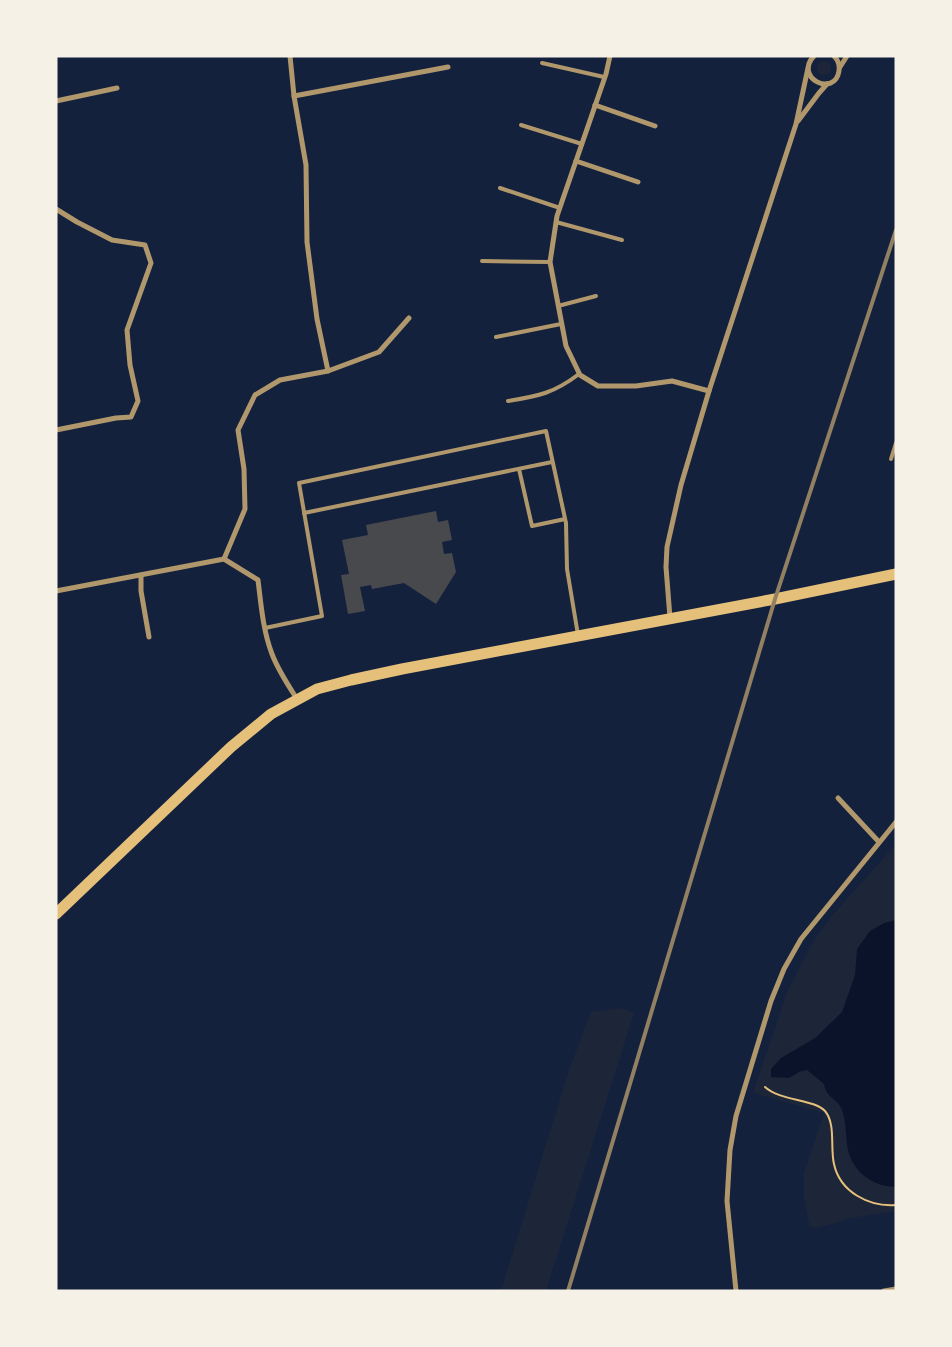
<svg xmlns="http://www.w3.org/2000/svg" width="952" height="1347" font-family="'Public Sans',sans-serif">
  <style>
    .green { fill: #1d2539 }
    .water { fill: #0b132b }
    .building { fill: #48494c }
    .lines { fill: none; stroke-linecap: round; stroke-linejoin: round }
    .path { stroke: #e5c07b; stroke-width: 2 }
    .service { stroke: #b1986c; stroke-width: 4 }
    .minor { stroke: #b1986c; stroke-width: 5 }
    .primary { stroke: #e5c07b; stroke-width: 11 }
    .rail { stroke: #918062; stroke-width: 4 }
  </style>
  <rect width="100%" height="100%" fill="#14213d"/>
  <g class="green">
    <circle cx="824" cy="68" r="7"/>
    <path d="M896,844V1211L845,1219V1221L814,1228L809,1225L804,1196V1173L824,1113L753,1093L787,992L813,942L831,917Z"/>
    <path d="M621,1008L634,1013L546,1291H501L568,1073L591,1012Z"/>
  </g>
  <path class="water" d="M896,920V1187C873,1187 853,1172 848,1150C845,1136 847,1121 841,1108C838,1101 830,1098 826,1091C825,1089 825,1087 824,1084L807,1070L799,1072L789,1078L771,1077V1069L781,1058L815,1038L842,1012L855,975L857,949L870,931L884,923Z"/>
  <path class="building" d="M436,511L438,522L448,520L452,540L442,542L444,554L452,553L456,572L436,604L404,583L372,589L371,585L360,587L365,611L348,614L341,575L349,574L342,540L368,535L366,525Z"/>
  <g class="lines">
    <path class="path" d="M765,1087C780,1101 814,1099 825,1111C836,1124 830,1148 834,1164C840,1192 869,1207 896,1205"/>
    <g class="service">
      <path d="M542,63L604,77"/>
      <path d="M521,125L582,144"/>
      <path d="M500,188L560,208"/>
      <path d="M556,222L622,240"/>
      <path d="M482,261L550,262"/>
      <path d="M558,306L596,296"/>
      <path d="M496,337L561,324"/>
      <path d="M508,401C539,396 554,393 579,374"/>
      <path d="M891,459L896,443"/>
      <path d="M519,469L532,526L565,519"/>
      <path d="M304,513L552,462"/>
      <path d="M265,628L322,616L299,483L546,431L566,523L567,569L578,635"/>
    </g>
    <g class="minor">
      <path d="M290,56L294,96L306,165L307,242L317,319L328,371"/>
      <path d="M610,56L606,74L557,216L550,262L566,346L580,375L598,386H636L672,381L709,391"/>
      <path d="M814,56C793,78 835,98 839,71C840,65 838,60 834,56"/>
      <path d="M840,67L847,56"/>
      <path d="M294,96L448,67"/>
      <path d="M56,101L117,88"/>
      <path d="M595,105L655,126"/>
      <path d="M798,121L819,93L827,84"/>
      <path d="M576,161L638,182"/>
      <path d="M56,209L77,222L112,240L145,245L151,263L127,330L130,365L138,401L131,417L116,418L56,430"/>
      <path d="M224,559L245,509L244,469L238,430L255,395L280,380L328,371L379,352L409,318"/>
      <path d="M141,575V591L149,637"/>
      <path d="M56,591L224,559L258,580C261,604 263,631 272,654C278,670 288,685 297,699"/>
      <path d="M670,618L666,567L667,547L681,485L709,391L796,124L808,68"/>
      <path d="M838,798L879,842"/>
      <path d="M736,1291L727,1201L730,1150L736,1116L771,1001L784,969L801,939L896,822"/>
      <path d="M884,1291L896,1289"/>
    </g>
    <path class="primary" d="M56,914L231,747L271,714L317,689L351,680L402,669L775,599L896,574"/>
    <path class="rail" d="M568,1291L775,599L896,230"/>
  </g>
  <rect width="952" height="1347" fill="none" stroke="#f6f1e7" stroke-width="115"/>
</svg>
